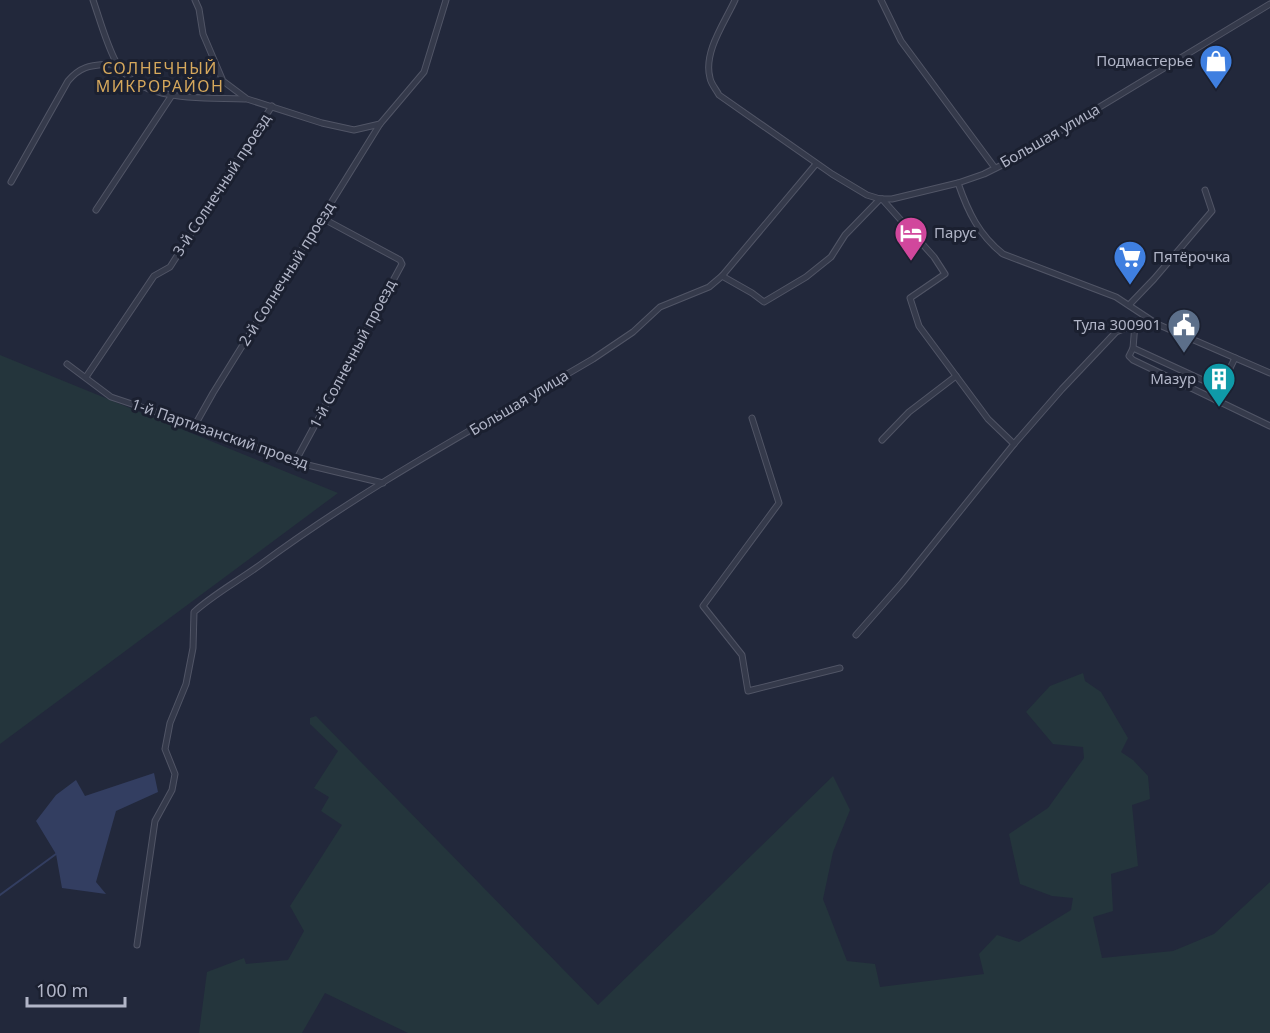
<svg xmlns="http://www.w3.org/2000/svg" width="1270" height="1033" font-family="'Noto Sans',sans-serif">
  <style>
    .green { fill: #24353c }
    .water { fill: #333e61 }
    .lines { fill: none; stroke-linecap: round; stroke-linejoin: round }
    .stream { stroke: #333e61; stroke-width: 2 }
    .minor-casing { stroke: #515566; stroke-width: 7 }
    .minor { stroke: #353a4b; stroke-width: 5 }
    .labels { text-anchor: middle; stroke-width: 6; stroke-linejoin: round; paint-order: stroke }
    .poi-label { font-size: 15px; fill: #b1b5c7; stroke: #1b2030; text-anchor: end }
    .street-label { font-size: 15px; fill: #b1b5c7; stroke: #1b2030 }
    .neighbourhood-label { font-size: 16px; letter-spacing: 1.5px; fill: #d6a85c; stroke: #1b2030 }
  </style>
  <rect width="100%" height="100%" fill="#22283b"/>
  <g class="green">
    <path d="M0,355L338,493L0,744Z"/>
    <path d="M1083,673L1085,681L1101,692L1128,738L1121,752L1133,760L1148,776L1150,799L1132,805L1138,866L1111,874L1113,911L1093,917L1102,958L1173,951L1214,934L1270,882V1033H408L325,993L302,1033H199L207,972L244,958L246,964L288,960L304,931L290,906L342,825L321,811L329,797L314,788L338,751L310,724V718L316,716L598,1005L833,776L850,810L833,852L823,899L847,961L875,964L880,987L984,974L979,954L997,935L1019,942L1071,910L1073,898L1052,896L1020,884L1009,834L1048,808L1084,758L1083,747L1053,744L1026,712L1050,686Z"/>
  </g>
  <path class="water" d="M154,773L158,792L116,811L96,882L106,894L62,888L56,854L36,821L56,795L76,780L85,796Z"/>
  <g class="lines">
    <path class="stream" d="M0,895L56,854"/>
    <g class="minor-casing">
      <g id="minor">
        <path d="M93,0C100,20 106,43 116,62C140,104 204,97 245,99"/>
        <path d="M195,0L199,9L203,34L223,81L247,99L322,123L354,130L380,124L424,72L446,0"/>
        <path d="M735,0C725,22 703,52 710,78C711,84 716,89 719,95L832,174L867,195L880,199H892L958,183L984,174L1012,160L1270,4"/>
        <path d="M881,0L901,41L995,168"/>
        <path d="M11,182L68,81C83,63 95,66 117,63"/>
        <path d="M958,183C968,212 979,235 1003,254L1116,297L1157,324L1270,373"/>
        <path d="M882,199L934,257L945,274L910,298L919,326L988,419L1014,444"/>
        <path d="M96,210L172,95"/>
        <path d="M722,276L752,293L764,302L806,277L831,257L845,235L880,199"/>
        <path d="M1129,305L1154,279L1212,211L1205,190"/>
        <path d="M1135,324L1133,348L1129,356L1133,360L1270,426"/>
        <path d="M1133,348L1220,388"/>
        <path d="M67,364L111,397L195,425L295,462L383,483"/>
        <path d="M86,377L154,276L170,267L272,106"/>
        <path d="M1215,399L1235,358"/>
        <path d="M752,418L779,503L703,606L742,655L748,691L840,668"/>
        <path d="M195,425L213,393L380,124"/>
        <path d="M882,440L909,412L956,376"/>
        <path d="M295,462L402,264L400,260L322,218"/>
        <path d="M856,635L902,583L1014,444L1062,389L1116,332L1148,319"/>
        <path d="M137,945L155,821L172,790L175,774L165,749L170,723L186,684L193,648L194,612C214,594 238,581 260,565C365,487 481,425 593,359L633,332L660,307L709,287L722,276L816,164"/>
      </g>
    </g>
    <use href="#minor" class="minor"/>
  </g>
  <defs>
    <g id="shop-pin" transform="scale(1.725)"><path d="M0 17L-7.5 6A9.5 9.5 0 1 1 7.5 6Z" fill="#3f7fe0" stroke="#1b2030"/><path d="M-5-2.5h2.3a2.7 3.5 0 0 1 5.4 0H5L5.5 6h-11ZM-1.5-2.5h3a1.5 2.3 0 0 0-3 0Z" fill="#fff"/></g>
    <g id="hotel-pin" transform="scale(1.725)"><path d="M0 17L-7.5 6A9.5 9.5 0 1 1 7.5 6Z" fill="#d1479c" stroke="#1b2030"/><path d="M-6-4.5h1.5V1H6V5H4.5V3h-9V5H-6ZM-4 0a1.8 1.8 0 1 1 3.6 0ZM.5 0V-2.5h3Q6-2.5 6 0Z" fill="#fff"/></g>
    <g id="supermarket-pin" transform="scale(1.725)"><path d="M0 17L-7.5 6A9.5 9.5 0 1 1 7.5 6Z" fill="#3f7fe0" stroke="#1b2030"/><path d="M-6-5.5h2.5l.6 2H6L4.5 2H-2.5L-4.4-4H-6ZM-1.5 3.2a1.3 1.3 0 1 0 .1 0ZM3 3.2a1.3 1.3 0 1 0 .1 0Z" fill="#fff"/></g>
    <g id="civic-pin" transform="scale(1.725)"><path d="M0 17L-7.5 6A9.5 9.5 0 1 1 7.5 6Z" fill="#5c6f8a" stroke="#1b2030"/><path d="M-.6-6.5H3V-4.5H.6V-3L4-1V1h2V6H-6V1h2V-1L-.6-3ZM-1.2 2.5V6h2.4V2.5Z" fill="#fff"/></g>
    <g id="building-pin" transform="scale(1.725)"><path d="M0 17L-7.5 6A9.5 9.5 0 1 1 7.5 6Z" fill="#0f9aa8" stroke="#1b2030"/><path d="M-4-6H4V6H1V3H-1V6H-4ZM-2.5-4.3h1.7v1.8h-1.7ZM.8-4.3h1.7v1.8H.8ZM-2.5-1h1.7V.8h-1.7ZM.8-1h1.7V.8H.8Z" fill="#fff"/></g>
  </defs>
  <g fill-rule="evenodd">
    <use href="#shop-pin" x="1216" y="61"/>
    <use href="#hotel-pin" x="911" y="233"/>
    <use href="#supermarket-pin" x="1130" y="257"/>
    <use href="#civic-pin" x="1184" y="325"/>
    <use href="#building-pin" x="1219" y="379"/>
  </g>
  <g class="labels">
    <g class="poi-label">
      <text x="1193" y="66">Подмастерье</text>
      <text x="934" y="238" text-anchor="start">Парус</text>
      <text x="1153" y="262" text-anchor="start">Пятёрочка</text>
      <text x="1161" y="330">Тула 300901</text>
      <text x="1196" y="384">Мазур</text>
    </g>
    <g class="street-label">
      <text transform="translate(1050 136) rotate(-30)" y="5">Большая улица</text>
      <text transform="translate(222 185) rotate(-57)" y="5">3-й Солнечный проезд</text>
      <text transform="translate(287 274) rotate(-58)" y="5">2-й Солнечный проезд</text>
      <text transform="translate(353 354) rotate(-62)" y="5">1-й Солнечный проезд</text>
      <text transform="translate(519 403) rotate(-31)" y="5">Большая улица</text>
      <text transform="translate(220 434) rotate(19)" y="5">1-й Партизанский проезд</text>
    </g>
    <g class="neighbourhood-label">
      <text x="160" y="74">СОЛНЕЧНЫЙ<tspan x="160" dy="18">МИКРОРАЙОН</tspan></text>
    </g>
  </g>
  <path d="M27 997v9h98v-9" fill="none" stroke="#b1b5c7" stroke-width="3"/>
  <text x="36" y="997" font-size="18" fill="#b1b5c7" stroke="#1b2030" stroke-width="4.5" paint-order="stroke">100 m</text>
</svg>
